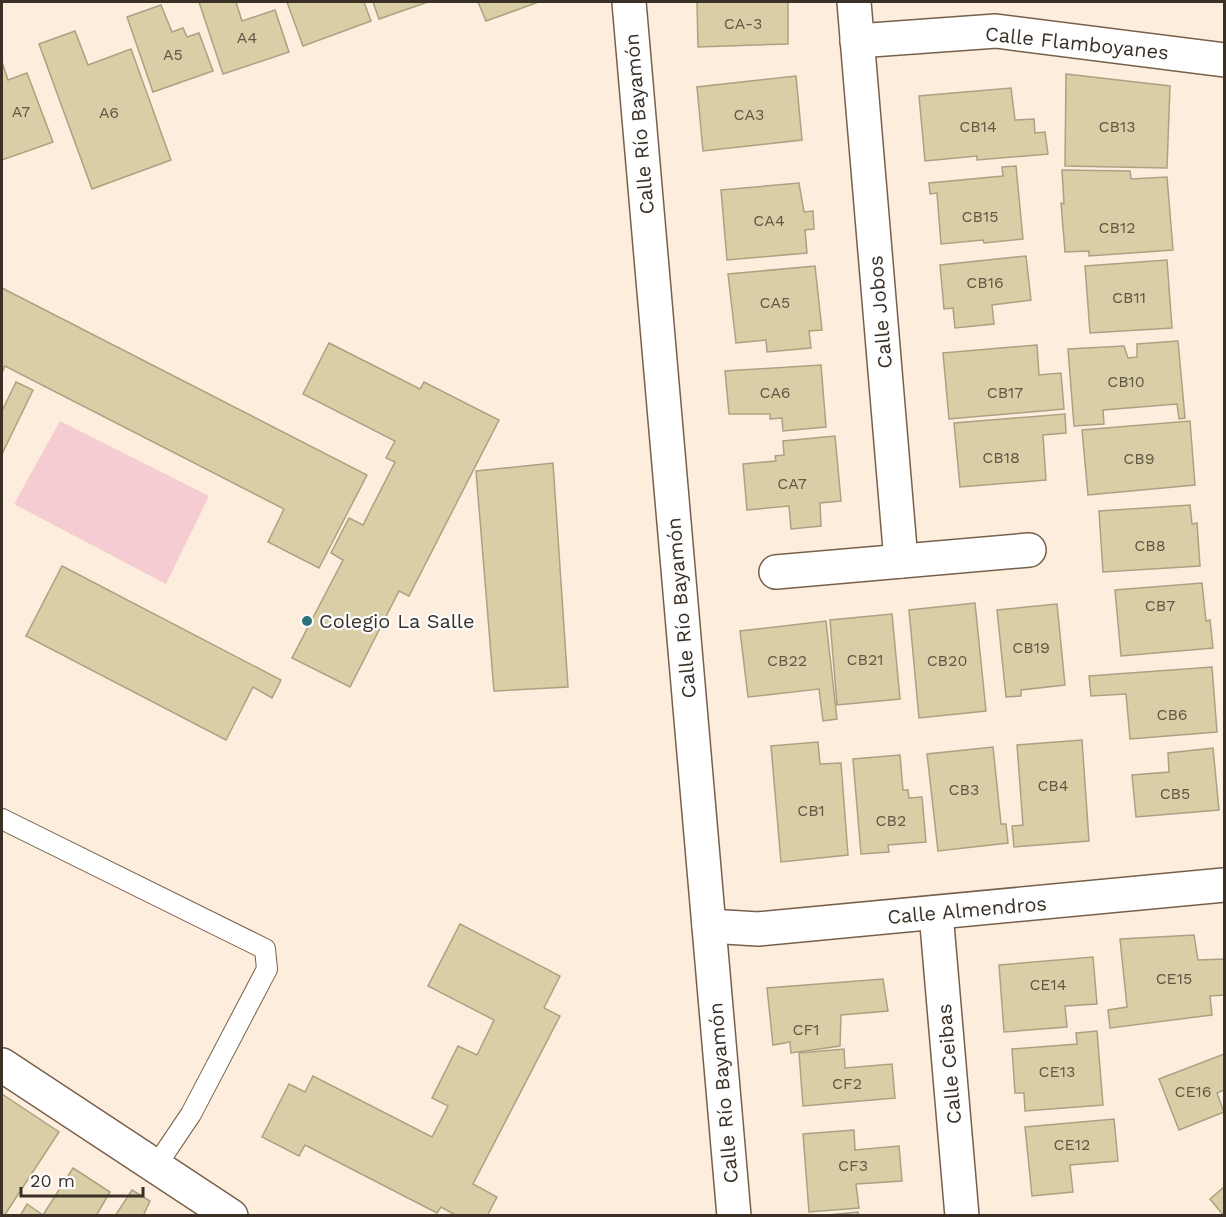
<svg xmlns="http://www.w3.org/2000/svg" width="1226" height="1217" font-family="'Work Sans',sans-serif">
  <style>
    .green { fill: #f5ccd1 }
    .building { fill: #d9cea5; stroke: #aaa282; stroke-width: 1.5 }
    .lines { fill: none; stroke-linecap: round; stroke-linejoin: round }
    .service-casing { stroke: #776049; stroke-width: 22 }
    .minor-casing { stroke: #776049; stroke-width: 36 }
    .service { stroke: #fff; stroke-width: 20 }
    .minor { stroke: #fff; stroke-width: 33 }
    .poi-dot { fill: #2a727c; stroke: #fdfdfd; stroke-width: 2 }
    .labels { text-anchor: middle; stroke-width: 4.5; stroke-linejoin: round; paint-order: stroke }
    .number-label { font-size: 16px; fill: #625846 }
    .street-label { font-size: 20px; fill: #3a3026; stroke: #fdfdfd }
    .poi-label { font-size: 20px; fill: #3a3026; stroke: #fdfdfd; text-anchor: start }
  </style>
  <rect width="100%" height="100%" fill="#fdeddd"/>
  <path class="green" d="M60,421L209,496L166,584L14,504Z"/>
  <g class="building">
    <path d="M199,2H236L242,21L275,10L289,52L223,74Z"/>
    <path d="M287,2H364L371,21L303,46Z"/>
    <path d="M373,2H428L379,19Z"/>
    <path d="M478,2H535L536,3L486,21Z"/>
    <path d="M697,2H788V44L698,47Z"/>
    <path d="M161,5L172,32L183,28L187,37L199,33L213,71L153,92L127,17Z"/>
    <path d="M75,31L88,65L131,49L171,160L92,189L39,44Z"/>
    <path d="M2,62L8,80L27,73L53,142L2,160Z"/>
    <path d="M1066,74L1170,86L1167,168L1065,166Z"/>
    <path d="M796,76L802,140L703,151L697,87Z"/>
    <path d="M1011,88L1015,120L1034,119L1035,133L1045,132L1048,154L977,160V156L925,161L919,96Z"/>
    <path d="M1016,166L1023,239L984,243L983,240L941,244L937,193L930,194L929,183L1003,176L1002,167Z"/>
    <path d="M1062,170L1130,171L1131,179L1167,177L1173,250L1089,256V251L1065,252L1061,203L1064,204Z"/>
    <path d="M799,183L804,212L813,211L814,229L805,230L807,253L727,260L721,190Z"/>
    <path d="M1026,256L1031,300L992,305L994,324L955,328L953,308L944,309L940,265Z"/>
    <path d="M1167,260L1172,328L1090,333L1085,266Z"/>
    <path d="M815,266L822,330L809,331L811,348L767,352L766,340L736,343L728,274Z"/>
    <path d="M2,288L367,475L319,568L268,542L284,509L5,366L2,373Z"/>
    <path d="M1178,341L1185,418L1179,419L1177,404L1103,410L1104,424L1074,426L1068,349L1124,346L1128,358L1137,357V344Z"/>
    <path d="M329,343L420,389L424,382L499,420L409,596L399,591L350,687L292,658L343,560L331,553L349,518L363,525L395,462L386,458L395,441L303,394Z"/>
    <path d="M1037,345L1039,375L1061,373L1064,409L949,419L943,353Z"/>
    <path d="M821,365L826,427L783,431L782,418L770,419V414H729L725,371Z"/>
    <path d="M16,382L33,390L2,454V411Z"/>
    <path d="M1065,414L1066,433L1043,435L1046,480L960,487L954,423Z"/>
    <path d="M1190,421L1195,485L1088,495L1082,430Z"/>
    <path d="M835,436L841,501L820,503L821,526L791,529L789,506L747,510L743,464L776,461L775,456L784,455L783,441Z"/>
    <path d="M553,463L568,687L494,691L476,471Z"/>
    <path d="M1190,505L1192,524L1197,523L1200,566L1103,572L1099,511Z"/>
    <path d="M62,566L281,680L272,698L253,687L226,740L26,636Z"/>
    <path d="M1202,583L1206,621L1210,620L1213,648L1121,656L1115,590Z"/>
    <path d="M975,603L986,711L919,718L909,610Z"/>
    <path d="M1057,604L1065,685L1021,690V696L1006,697L997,610Z"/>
    <path d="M892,614L900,699L837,705L830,620Z"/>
    <path d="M826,621L837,719L823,721L819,689L748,697L740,631Z"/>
    <path d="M1212,667L1217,732L1130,739L1126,694L1091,696L1089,676Z"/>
    <path d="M1082,740L1089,841L1014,847L1012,826L1023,825L1017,745Z"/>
    <path d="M818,742L820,764L841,763L848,855L781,862L771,746Z"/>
    <path d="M993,747L1001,824H1006L1008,843L938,851L927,754Z"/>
    <path d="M1213,748L1219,810L1136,817L1132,775L1169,772L1168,753Z"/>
    <path d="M900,755L903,790H908L909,798L922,797L926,842L888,845L889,852L861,854L853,759Z"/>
    <path d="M460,924L560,976L544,1008L560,1016L473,1184L497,1197L487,1216H457L441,1207L437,1213L305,1145L299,1156L262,1137L289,1084L305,1092L313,1076L432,1137L448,1106L432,1098L458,1046L477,1055L494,1020L428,986Z"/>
    <path d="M1194,935L1198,960L1224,959V995L1210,996L1212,1015L1110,1028L1108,1010L1127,1007L1120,939Z"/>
    <path d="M1093,957L1097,1004L1065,1006L1067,1027L1004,1032L999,965Z"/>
    <path d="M883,979L888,1011L841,1015L840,1046L791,1053L790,1042L773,1045L767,988Z"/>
    <path d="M1097,1031L1103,1105L1025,1111L1024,1093H1015L1012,1049L1077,1044L1076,1033Z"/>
    <path d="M844,1049L845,1068L892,1064L895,1098L803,1106L799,1053Z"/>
    <path d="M1224,1054V1090L1217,1093L1224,1112L1179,1130L1159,1079Z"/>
    <path d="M2,1094L59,1132L4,1216H2Z"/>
    <path d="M1114,1119L1118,1161L1070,1165L1073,1192L1032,1196L1025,1127Z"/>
    <path d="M854,1130L855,1150L899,1146L902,1181L856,1184L859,1208L809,1212L803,1134Z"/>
    <path d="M73,1168L110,1192L96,1216H20L27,1204L43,1215Z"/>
    <path d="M1224,1187V1216L1210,1199Z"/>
    <path d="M132,1190L150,1201L144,1214L147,1216H115Z"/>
    <path d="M858,1212L859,1216H818Z"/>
  </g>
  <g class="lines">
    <g class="service-casing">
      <path id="service" d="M2,819L265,949L267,969L191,1114L156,1166"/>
    </g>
    <g class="minor-casing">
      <g id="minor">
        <path d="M629,2L734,1216"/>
        <path d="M854,2L901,561"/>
        <path d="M857,41L996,31L1224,60"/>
        <path d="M776,572L1029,550"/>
        <path d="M936,913L962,1216"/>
        <path d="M709,926L758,929L1224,885"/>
        <path d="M2,1065L231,1216"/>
      </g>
    </g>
    <use href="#service" class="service"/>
    <use href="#minor" class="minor"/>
  </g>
  <circle class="poi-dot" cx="307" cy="621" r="6"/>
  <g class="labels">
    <g class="number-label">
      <text x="743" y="29">CA-3</text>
      <text x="247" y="43">A4</text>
      <text x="173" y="60">A5</text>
      <text x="21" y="117">A7</text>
      <text x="109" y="118">A6</text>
      <text x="749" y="120">CA3</text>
      <text x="978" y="132">CB14</text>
      <text x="1117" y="132">CB13</text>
      <text x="980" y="222">CB15</text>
      <text x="769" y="226">CA4</text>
      <text x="1117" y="233">CB12</text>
      <text x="985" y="288">CB16</text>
      <text x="1129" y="303">CB11</text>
      <text x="775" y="308">CA5</text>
      <text x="1126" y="387">CB10</text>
      <text x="775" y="398">CA6</text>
      <text x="1005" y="398">CB17</text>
      <text x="1001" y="463">CB18</text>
      <text x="1139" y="464">CB9</text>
      <text x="792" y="489">CA7</text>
      <text x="1150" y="551">CB8</text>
      <text x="1160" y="611">CB7</text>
      <text x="1031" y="653">CB19</text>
      <text x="865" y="665">CB21</text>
      <text x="787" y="666">CB22</text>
      <text x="947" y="666">CB20</text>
      <text x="1172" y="720">CB6</text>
      <text x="1053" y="791">CB4</text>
      <text x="964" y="795">CB3</text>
      <text x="1175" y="799">CB5</text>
      <text x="811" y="816">CB1</text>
      <text x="891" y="826">CB2</text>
      <text x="1174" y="984">CE15</text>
      <text x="1048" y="990">CE14</text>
      <text x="806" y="1035">CF1</text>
      <text x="1057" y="1077">CE13</text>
      <text x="847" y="1089">CF2</text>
      <text x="1193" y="1097">CE16</text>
      <text x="1072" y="1150">CE12</text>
      <text x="853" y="1171">CF3</text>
    </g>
    <g class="street-label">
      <text transform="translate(1077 43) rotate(6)" y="7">Calle Flamboyanes</text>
      <text transform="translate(639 124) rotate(-95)" y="7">Calle Río Bayamón</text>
      <text transform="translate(880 312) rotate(-95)" y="7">Calle Jobos</text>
      <text transform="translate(681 608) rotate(-95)" y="7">Calle Río Bayamón</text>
      <text transform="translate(967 910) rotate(-5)" y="7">Calle Almendros</text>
      <text transform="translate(949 1064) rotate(-95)" y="7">Calle Ceibas</text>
      <text transform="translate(723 1093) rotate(-95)" y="7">Calle Río Bayamón</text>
    </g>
    <g class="poi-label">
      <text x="319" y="628">Colegio La Salle</text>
    </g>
  </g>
  <rect width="1226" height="1217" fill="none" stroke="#3a3026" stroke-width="6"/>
  <path d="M21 1187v9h122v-9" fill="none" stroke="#3a3026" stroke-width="3"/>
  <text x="30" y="1187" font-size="18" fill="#3a3026" stroke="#fdfdfd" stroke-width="4.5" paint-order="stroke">20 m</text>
</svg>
